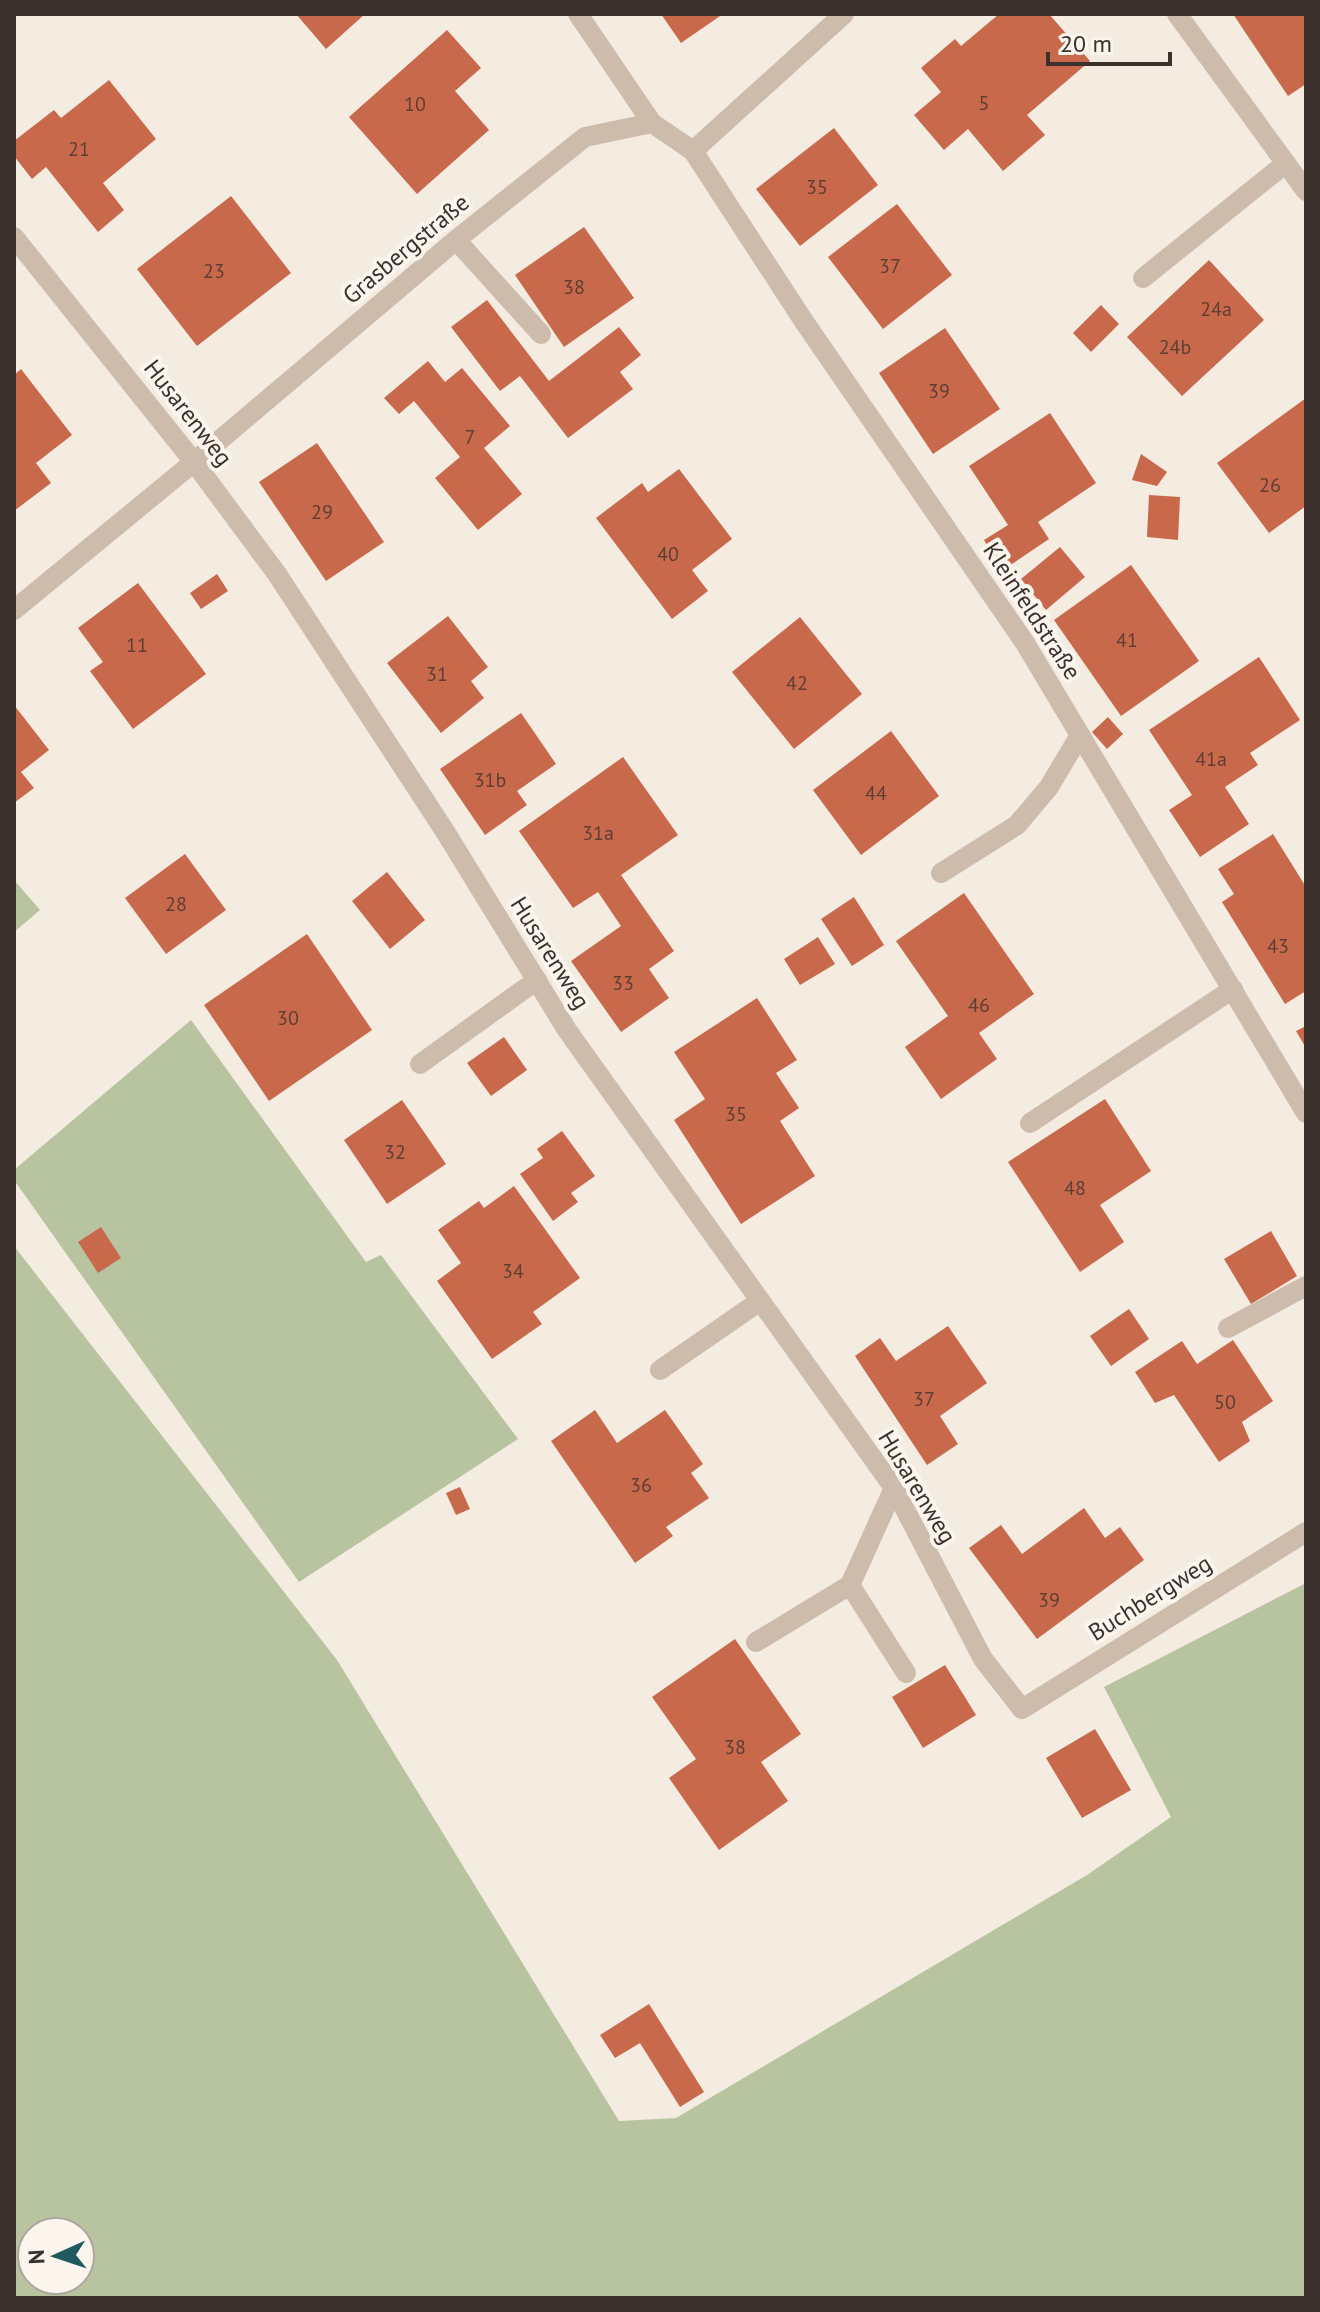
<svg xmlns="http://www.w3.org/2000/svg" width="1320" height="2312" font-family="'PT Sans',sans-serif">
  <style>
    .green { fill: #b8c4a0; fill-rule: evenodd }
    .building { fill: #c8694b }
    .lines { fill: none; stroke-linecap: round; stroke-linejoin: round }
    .lane { stroke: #cdbbac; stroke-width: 20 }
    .street { stroke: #cdbbac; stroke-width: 20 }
    .labels { text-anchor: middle; stroke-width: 8; stroke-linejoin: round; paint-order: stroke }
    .number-label { font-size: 20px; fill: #5e3e33 }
    .street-label { font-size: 24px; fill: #3b302b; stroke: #fbf5ee }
  </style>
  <rect width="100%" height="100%" fill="#f4ebe1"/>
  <g class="green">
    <path d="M14,880L40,910L14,932Z"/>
    <path d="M191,1020L366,1262L381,1255L518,1439L299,1582L14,1180V1170Z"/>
    <path d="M14,1246L337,1660L619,2121L676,2118L1087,1875L1171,1817L1104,1687L1306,1583V2298H14ZM80,2232V2280H32V2232Z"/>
  </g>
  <g class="building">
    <path d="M296,14H365L326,49Z"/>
    <path d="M661,14H723L681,43Z"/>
    <path d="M999,14H1049L1090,61L1027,115L1045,135L1003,171L968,129L944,150L914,115L941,92L921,68L955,39L961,46Z"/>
    <path d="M1233,14H1306V84L1288,96Z"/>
    <path d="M447,30L481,68L455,91L489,130L417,194L349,117Z"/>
    <path d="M109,80L156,139L103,183L124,210L98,232L46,167L32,179L14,156V141L54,110L61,118Z"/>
    <path d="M834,128L878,185L800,246L756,189Z"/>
    <path d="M231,196L291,273L197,346L137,269Z"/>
    <path d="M897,204L952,275L883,329L828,257Z"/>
    <path d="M584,227L634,298L564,347L515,275Z"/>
    <path d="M1209,260L1264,320L1182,396L1127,337Z"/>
    <path d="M487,300L549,381L619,327L641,355L620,372L633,389L568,438L520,376L500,391L451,327Z"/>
    <path d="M1101,305L1119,324L1091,352L1073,333Z"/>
    <path d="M945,328L1000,409L933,454L879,373Z"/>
    <path d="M428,361L445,382L462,368L510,426L484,448L522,494L478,530L435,478L460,457L414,401L399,414L384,398Z"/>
    <path d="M21,369L72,435L36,463L51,483L14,511V375Z"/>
    <path d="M1306,398V506L1269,533L1217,463Z"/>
    <path d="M1050,413L1096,483L1038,522L1049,539L1003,570L984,540L1008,525L969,466Z"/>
    <path d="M317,443L384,542L326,581L259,482Z"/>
    <path d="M1141,454L1167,472L1157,486L1132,480Z"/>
    <path d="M679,469L732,539L692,570L708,591L672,619L596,518L642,483L648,492Z"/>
    <path d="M1149,495L1180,497L1178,540L1147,537Z"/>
    <path d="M1060,547L1085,577L1046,610L1021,579Z"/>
    <path d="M1131,565L1199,661L1121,716L1054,620Z"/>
    <path d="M217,574L228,591L201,609L190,593Z"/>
    <path d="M138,583L206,674L133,729L90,671L103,662L78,628Z"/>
    <path d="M448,616L488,667L471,681L484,698L441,733L387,663Z"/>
    <path d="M800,617L862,694L794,749L732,672Z"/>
    <path d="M1259,657L1300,720L1250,753L1258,765L1225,787L1249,824L1200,857L1169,810L1192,795L1149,730Z"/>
    <path d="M14,705L49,750L21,772L34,788L14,803Z"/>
    <path d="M521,713L556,764L517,791L527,805L485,835L440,769Z"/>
    <path d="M1108,717L1123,734L1107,749L1092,732Z"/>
    <path d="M891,731L939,796L861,855L813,790Z"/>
    <path d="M623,757L678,835L621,875L674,951L649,969L669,998L621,1032L571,961L621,926L598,892L573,908L519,831Z"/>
    <path d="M1273,834L1306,887V991L1285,1004L1222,902L1234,894L1218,869Z"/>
    <path d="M185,854L226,910L166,954L125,898Z"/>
    <path d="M387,872L425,920L390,949L352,901Z"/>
    <path d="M964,893L1034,994L979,1033L997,1059L941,1099L905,1047L948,1016L896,941Z"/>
    <path d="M854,897L884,945L852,966L821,919Z"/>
    <path d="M307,934L372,1030L269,1101L204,1005Z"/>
    <path d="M818,937L835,964L800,985L784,959Z"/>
    <path d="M757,998L797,1060L776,1073L799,1108L780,1121L815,1176L741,1224L674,1120L705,1099L674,1052Z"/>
    <path d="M1306,1026V1048L1296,1031Z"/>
    <path d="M504,1037L527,1070L491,1096L467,1063Z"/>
    <path d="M1105,1099L1151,1171L1100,1205L1124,1242L1080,1272L1008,1162Z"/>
    <path d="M402,1100L446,1164L387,1204L344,1140Z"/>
    <path d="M562,1131L595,1176L571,1193L578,1202L553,1221L520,1174L543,1158L537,1149Z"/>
    <path d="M514,1186L580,1278L533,1312L542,1324L492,1359L437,1281L461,1263L438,1230L479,1201L484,1208Z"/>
    <path d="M101,1227L121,1258L98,1273L78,1242Z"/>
    <path d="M1271,1231L1297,1276L1251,1304L1224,1259Z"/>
    <path d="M1129,1309L1149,1339L1111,1366L1090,1336Z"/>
    <path d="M948,1326L987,1383L940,1416L958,1444L927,1465L855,1356L880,1338L896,1361Z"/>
    <path d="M1233,1340L1273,1401L1242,1422L1250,1441L1219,1462L1174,1395L1155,1403L1135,1372L1182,1341L1197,1364Z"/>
    <path d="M595,1410L617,1443L665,1410L703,1464L691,1473L709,1498L666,1527L673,1536L635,1563L551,1441Z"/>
    <path d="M460,1487L470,1509L456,1515L446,1493Z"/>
    <path d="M1084,1508L1105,1538L1120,1527L1144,1560L1037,1639L969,1548L1001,1525L1022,1554Z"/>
    <path d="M735,1639L801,1734L761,1762L788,1801L719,1850L669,1778L696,1759L652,1697Z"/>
    <path d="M945,1665L976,1715L923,1748L892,1697Z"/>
    <path d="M1095,1729L1131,1790L1082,1818L1046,1758Z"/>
    <path d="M649,2004L704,2092L680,2107L640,2043L615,2058L600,2035Z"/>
  </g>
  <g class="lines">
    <g class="lane">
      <path d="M456,240L541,334"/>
      <path d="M1143,278L1286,163"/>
      <path d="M941,873L1017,825L1049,787L1080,735"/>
      <path d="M420,1064L537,980"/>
      <path d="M1030,1123L1233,989"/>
      <path d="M1228,1328L1306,1286"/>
      <path d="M660,1370L760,1301"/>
      <path d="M850,1585L906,1673"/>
      <path d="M756,1642L850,1585L894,1488"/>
    </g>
    <g class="street">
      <path d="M578,14L652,123"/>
      <path d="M1177,14L1306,191"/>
      <path d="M693,151L803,320L1025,643L1306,1113"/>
      <path d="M14,237L194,462L277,574L446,833L567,1030L894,1488L983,1659L1022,1709L1306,1532"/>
      <path d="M14,610L194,462L456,240L585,137L652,123L693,151L844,14"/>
    </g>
  </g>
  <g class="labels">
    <g class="number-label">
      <text x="984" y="110">5</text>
      <text x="415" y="111">10</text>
      <text x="79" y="156">21</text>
      <text x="817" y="194">35</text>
      <text x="890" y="273">37</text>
      <text x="214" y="278">23</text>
      <text x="574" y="294">38</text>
      <text x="1216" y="316">24a</text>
      <text x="1175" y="354">24b</text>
      <text x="939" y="398">39</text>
      <text x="470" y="444">7</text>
      <text x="1270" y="492">26</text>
      <text x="322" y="519">29</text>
      <text x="668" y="561">40</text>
      <text x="1127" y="647">41</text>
      <text x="137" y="652">11</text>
      <text x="437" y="681">31</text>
      <text x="797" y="690">42</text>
      <text x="1211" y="766">41a</text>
      <text x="490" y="787">31b</text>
      <text x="876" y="800">44</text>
      <text x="598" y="840">31a</text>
      <text x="176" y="911">28</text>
      <text x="1278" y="953">43</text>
      <text x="623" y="990">33</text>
      <text x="979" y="1012">46</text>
      <text x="288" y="1025">30</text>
      <text x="736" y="1121">35</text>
      <text x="395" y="1159">32</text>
      <text x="1075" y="1195">48</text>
      <text x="513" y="1278">34</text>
      <text x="924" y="1406">37</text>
      <text x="1225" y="1409">50</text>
      <text x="641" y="1492">36</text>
      <text x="1049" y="1607">39</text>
      <text x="735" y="1754">38</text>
    </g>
    <g class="street-label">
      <text transform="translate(406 249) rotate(-40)" y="8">Grasbergstraße</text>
      <text transform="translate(188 413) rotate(52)" y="8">Husarenweg</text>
      <text transform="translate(1032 611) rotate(57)" y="8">Kleinfeldstraße</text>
      <text transform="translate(550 953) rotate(58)" y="8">Husarenweg</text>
      <text transform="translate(917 1487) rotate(59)" y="8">Husarenweg</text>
      <text transform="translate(1150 1598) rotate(-32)" y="8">Buchbergweg</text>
    </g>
  </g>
  <rect width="1320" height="2312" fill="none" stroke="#3b302b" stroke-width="32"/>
  <g transform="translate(56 2256) rotate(267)"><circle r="38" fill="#fbf5ee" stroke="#aea6a0" stroke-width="2"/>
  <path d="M0-6L14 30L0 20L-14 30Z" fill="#1f5a5e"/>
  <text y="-12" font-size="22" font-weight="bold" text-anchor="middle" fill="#3b302b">N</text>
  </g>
  <path d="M1048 52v12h122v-12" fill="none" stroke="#3b302b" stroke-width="4"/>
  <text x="1060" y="52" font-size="24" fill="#3b302b" stroke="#fbf5ee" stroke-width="6" paint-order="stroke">20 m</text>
</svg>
